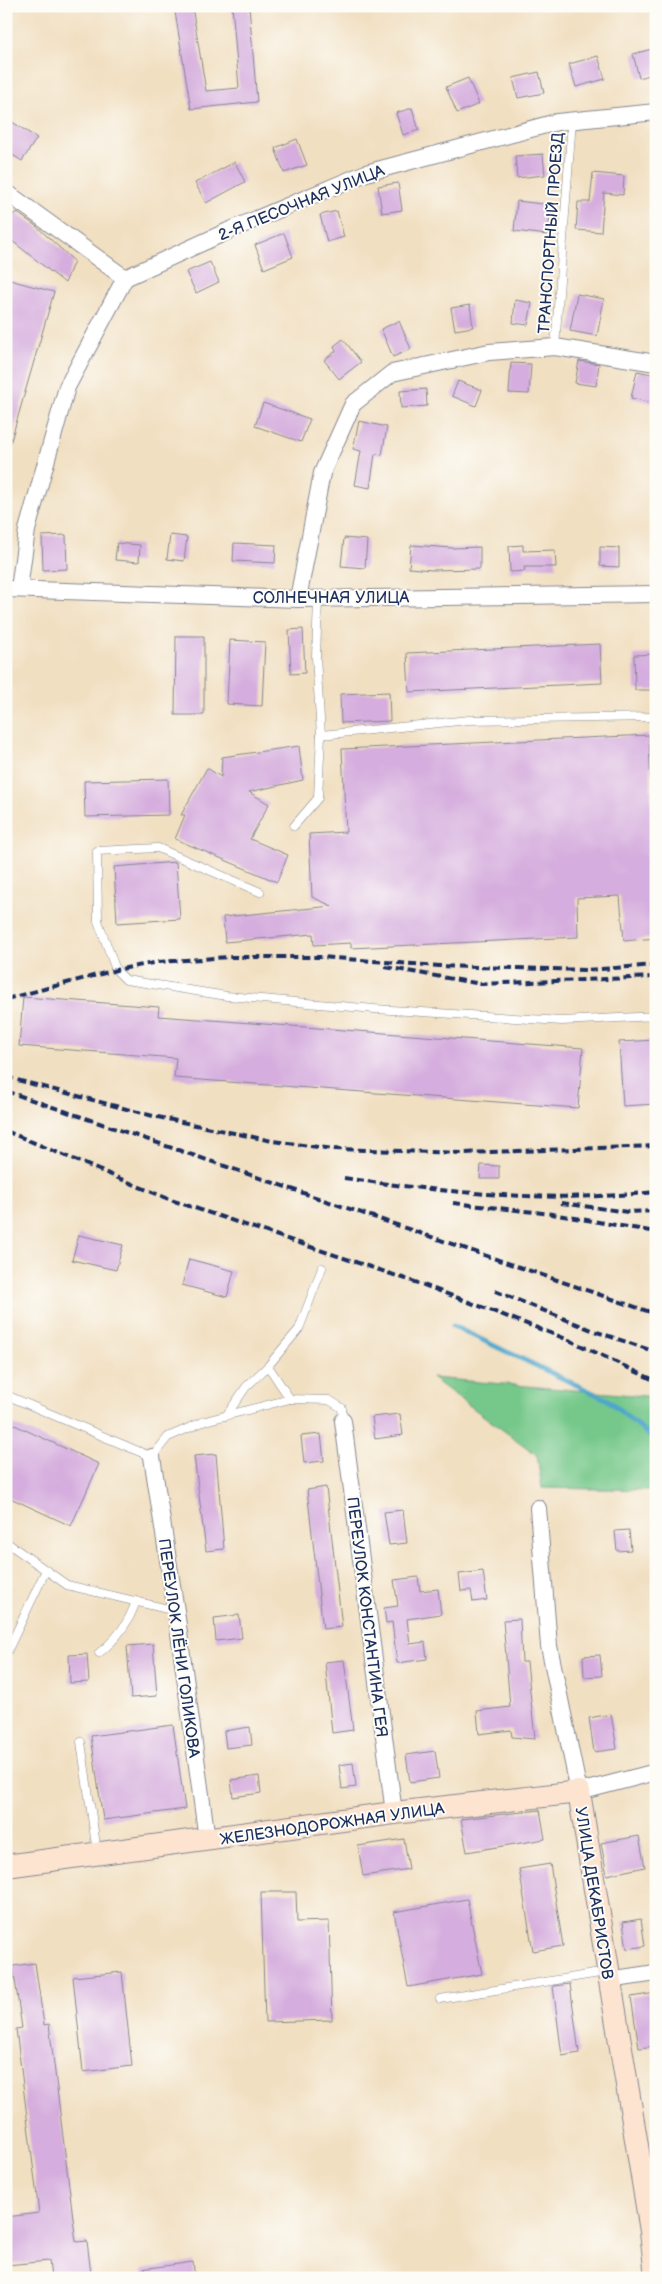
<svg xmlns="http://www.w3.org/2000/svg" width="662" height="2284" font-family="'Balsamiq Sans',sans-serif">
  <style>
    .green { fill: #76c88a; stroke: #487c74 }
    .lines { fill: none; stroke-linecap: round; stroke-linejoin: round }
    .stream { stroke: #4da6cb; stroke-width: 5 }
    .building { fill: #d5adde }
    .lane-casing { stroke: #868790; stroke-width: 9 }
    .street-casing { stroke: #868790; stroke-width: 18 }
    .secondary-casing { stroke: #868790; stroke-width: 24 }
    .lane { stroke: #fff; stroke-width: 8 }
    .street { stroke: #fff; stroke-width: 16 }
    .secondary { stroke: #fde4d0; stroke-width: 22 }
    .rail { stroke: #1b2f5e; stroke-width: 4; stroke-dasharray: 8 4; stroke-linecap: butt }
    .labels { text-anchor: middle; stroke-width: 4; stroke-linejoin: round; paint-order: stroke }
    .street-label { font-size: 16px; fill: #1b2f5e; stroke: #fdfcf7 }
  </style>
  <rect width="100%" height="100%" fill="#fdfcf7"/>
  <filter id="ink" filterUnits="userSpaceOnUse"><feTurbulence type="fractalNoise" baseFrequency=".02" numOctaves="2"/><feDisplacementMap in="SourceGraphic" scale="10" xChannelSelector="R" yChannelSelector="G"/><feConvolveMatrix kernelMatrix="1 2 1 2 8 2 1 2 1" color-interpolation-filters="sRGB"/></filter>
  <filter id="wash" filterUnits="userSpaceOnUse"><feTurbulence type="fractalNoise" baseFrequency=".0096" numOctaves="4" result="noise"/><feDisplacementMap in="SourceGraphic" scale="20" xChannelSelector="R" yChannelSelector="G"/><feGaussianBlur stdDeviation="1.12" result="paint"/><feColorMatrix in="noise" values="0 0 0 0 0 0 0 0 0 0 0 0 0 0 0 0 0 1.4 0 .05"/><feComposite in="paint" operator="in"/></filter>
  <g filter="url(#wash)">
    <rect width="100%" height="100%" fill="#f1dfc1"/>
    <path class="green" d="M432,1378L656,1397V1490L542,1488L537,1455Z"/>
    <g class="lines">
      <path class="stream" d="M453,1326L608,1400L656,1441"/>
    </g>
    <g id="blocks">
      <g class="building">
        <path d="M174,6H192L206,91L239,88L232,6H249L257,102L191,109Z"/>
        <path d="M656,48V73L639,78L633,54Z"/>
        <path d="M598,56L605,79L576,87L569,64Z"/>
        <path d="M539,72L544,93L518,98L513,78Z"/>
        <path d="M468,78L479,104L457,113L446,87Z"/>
        <path d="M412,108L419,130L403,135L396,113Z"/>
        <path d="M6,118L37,138L22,161L6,151Z"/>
        <path d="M297,139L307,165L284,173L275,148Z"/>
        <path d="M543,154L545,175L517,178L515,156Z"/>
        <path d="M235,162L245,182L206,203L195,183Z"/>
        <path d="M593,173L624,176L623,195L604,193L601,232L576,230L578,202H590Z"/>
        <path d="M398,183L402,210L382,213L378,186Z"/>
        <path d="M517,201L551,205L548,235L514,231Z"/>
        <path d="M337,211L344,237L327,242L320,215Z"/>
        <path d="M16,212L36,226L74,261L65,283L6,236V222Z"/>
        <path d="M284,233L293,257L264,269L255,245Z"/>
        <path d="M210,262L219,282L196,293L186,272Z"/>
        <path d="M6,279L54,292L10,444H6Z"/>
        <path d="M577,294L604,299L597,336L570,331Z"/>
        <path d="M515,300L532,303L528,325L513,323Z"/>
        <path d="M470,305L473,327L455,330L451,308Z"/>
        <path d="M399,321L411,349L393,357L381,329Z"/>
        <path d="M343,339L361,362L339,379L324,360L336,351L334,346Z"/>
        <path d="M579,361L599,364L596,386L575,383Z"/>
        <path d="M511,363L531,364L529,394L509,393Z"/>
        <path d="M637,371L656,375L652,403L631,398Z"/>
        <path d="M458,381L482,390L476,406L452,396Z"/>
        <path d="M426,389L427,406L401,408L400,391Z"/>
        <path d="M263,403L310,419L301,442L255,426Z"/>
        <path d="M359,421L387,427L382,455L375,454L370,488L355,485L361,451L353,449Z"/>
        <path d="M66,535L67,569L43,570L42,536Z"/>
        <path d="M170,535L187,537L184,561L167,559Z"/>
        <path d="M344,538L367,540L365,568L341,566Z"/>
        <path d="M117,543L140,545L139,562L115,560Z"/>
        <path d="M234,543L276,545L275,563L233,561Z"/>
        <path d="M411,545L452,548L480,547V569L432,570L409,568Z"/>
        <path d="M523,545V551L555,550L556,567H524L525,571L510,572L509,546Z"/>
        <path d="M600,547L619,548V567L600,566Z"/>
        <path d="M303,629L305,673L291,674L289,630Z"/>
        <path d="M176,636H204V715H175Z"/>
        <path d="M230,640L265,642L262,706L227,704Z"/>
        <path d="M600,644L602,683L409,692L407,653Z"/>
        <path d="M656,654V690H635L634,655Z"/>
        <path d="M389,692L390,721L341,723L340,694Z"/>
        <path d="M649,735L656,938L624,941L620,896L577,898L578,937L351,948V943L314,945L313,934L225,942L223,917L332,906L312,897L309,834L346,832L342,749Z"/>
        <path d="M299,746L303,780L249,792L269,804L250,839L288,855L277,882L175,839L185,815H181L207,768L221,777L222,757Z"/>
        <path d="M168,779L169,815L85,817L84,781Z"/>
        <path d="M176,862L180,919L117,923L114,867Z"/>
        <path d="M23,997L159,1007L158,1016L583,1048L578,1108L174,1078L176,1058L19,1046Z"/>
        <path d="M656,1040V1104L623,1106L619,1042Z"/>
        <path d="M481,1165L499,1166V1179H480Z"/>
        <path d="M79,1235L123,1245L116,1270L72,1260Z"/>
        <path d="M189,1259L234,1271L227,1297L182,1285Z"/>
        <path d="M400,1414L403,1435L375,1439L372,1417Z"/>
        <path d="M6,1421L99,1464L71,1526L6,1496Z"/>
        <path d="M321,1434L324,1461L304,1463L301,1436Z"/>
        <path d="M216,1454L224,1549L206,1551L194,1456Z"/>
        <path d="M326,1487L342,1627L323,1629L307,1490Z"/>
        <path d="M403,1510L407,1543L389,1545L384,1512Z"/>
        <path d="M629,1530L631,1550L617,1551L615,1531Z"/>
        <path d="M483,1571L487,1600L473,1602L471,1590L461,1591L459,1574Z"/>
        <path d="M418,1577L420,1591L438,1589L441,1614L407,1619L410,1644L425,1642L427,1659L397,1663L392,1622L386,1623L384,1608L398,1606L394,1580Z"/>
        <path d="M239,1615L242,1638L216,1641L214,1618Z"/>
        <path d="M520,1619L522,1662H527L535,1739L512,1737L511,1730L479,1734L477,1711L510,1707L503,1620Z"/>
        <path d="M153,1644L157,1696L131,1698L127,1646Z"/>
        <path d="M87,1654L89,1682L70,1683L69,1655Z"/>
        <path d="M600,1655L602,1676L584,1677L583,1656Z"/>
        <path d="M344,1660L353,1730L332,1733L325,1662Z"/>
        <path d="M611,1714L617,1749L594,1752L589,1718Z"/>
        <path d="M173,1725L185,1809L103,1820L91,1736Z"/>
        <path d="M250,1727L252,1745L226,1748L224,1731Z"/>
        <path d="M435,1751L439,1778L410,1782L406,1755Z"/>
        <path d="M353,1763L356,1787L342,1789L339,1765Z"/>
        <path d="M259,1776L261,1793L233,1797L231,1780Z"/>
        <path d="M540,1810L545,1839L467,1852L461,1819Z"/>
        <path d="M639,1836L645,1867L607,1875L601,1843Z"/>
        <path d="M404,1839L409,1869L363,1876L358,1846Z"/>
        <path d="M550,1864L563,1946L533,1951L519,1869Z"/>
        <path d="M261,1892H296L297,1922L329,1921L332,2020L265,2022Z"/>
        <path d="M467,1899L482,1974L408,1987L394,1912Z"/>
        <path d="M641,1919L645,1946L627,1949L623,1922Z"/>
        <path d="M35,1963L44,2025L49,2024L76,2242L87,2241L91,2274L51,2278L49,2261L6,2265V2217L39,2213L16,2029L22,2028L13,1966Z"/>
        <path d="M122,1972L132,2066L83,2072L73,1977Z"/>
        <path d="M570,1984L579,2053L562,2056L553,1986Z"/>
        <path d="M656,1993V2046L639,2048L631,1997Z"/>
        <path d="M193,2262L195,2278H142V2269Z"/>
      </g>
    </g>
  </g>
  <g filter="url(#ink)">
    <use href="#blocks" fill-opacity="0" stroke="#868790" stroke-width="1"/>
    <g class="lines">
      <g class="lane-casing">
        <g id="lane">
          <path d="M555,347L572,120"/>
          <path d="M318,599L316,657L321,735L469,720L656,717"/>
          <path d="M294,826L318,798L321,735"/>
          <path d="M260,892L158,848L97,851L98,921L116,970L126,980L227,996L375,1009L562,1021L656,1016"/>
          <path d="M268,1366L290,1399L329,1400L342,1408L343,1421"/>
          <path d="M6,1395L152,1457L168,1437L205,1421L290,1399"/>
          <path d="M226,1416L246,1387L268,1366L299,1329L322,1268"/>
          <path d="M6,1542L67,1585L176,1611"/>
          <path d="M99,1653C117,1639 129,1623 136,1601"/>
          <path d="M6,1654L46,1570"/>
          <path d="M81,1742L97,1852"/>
          <path d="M440,1999L606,1972"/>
        </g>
      </g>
      <g class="street-casing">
        <g id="street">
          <path d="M6,192L125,278"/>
          <path d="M125,278L228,231L366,173L557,122L656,112"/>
          <path d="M6,589L298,599L656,594"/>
          <path d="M19,589L27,530L67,387L125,278"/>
          <path d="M298,599L322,473L353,404L392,373L489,352L555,347L656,363"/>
          <path d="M343,1421L394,1813"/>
          <path d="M152,1457L176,1611L207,1839"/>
          <path d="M538,1508L549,1646L579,1792L656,1772"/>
          <path d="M609,1980L656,1973"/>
        </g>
      </g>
      <g class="secondary-casing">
        <path id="secondary" d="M6,1866L394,1813L579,1792L651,2231L656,2277"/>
      </g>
      <use href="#lane" class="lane"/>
      <use href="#street" class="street"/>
      <use href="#secondary" class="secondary"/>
      <g class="rail">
        <path d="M385,967L481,984L656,977"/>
        <path d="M6,999L116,970L158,962L229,957H321L439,966L587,970L656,965"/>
        <path d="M6,1077L153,1116L272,1141L334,1149L463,1153L656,1146"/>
        <path d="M6,1091L656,1314"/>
        <path d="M6,1131L171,1200L421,1284L569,1340L656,1381"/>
        <path d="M344,1178C448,1193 551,1203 656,1192"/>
        <path d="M453,1203L552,1214L656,1232"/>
        <path d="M561,1203L628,1212L656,1211"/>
        <path d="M495,1291L597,1332L656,1352"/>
      </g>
    </g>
  </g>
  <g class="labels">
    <g class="street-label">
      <text transform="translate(301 202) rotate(-22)" y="6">2-Я ПЕСОЧНАЯ УЛИЦА</text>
      <text transform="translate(550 233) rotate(-86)" y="6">ТРАНСПОРТНЫЙ ПРОЕЗД</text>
      <text x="331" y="603">СОЛНЕЧНАЯ УЛИЦА</text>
      <text transform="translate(368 1617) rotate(83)" y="6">ПЕРЕУЛОК КОНСТАНТИНА ГЕЯ</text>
      <text transform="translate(180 1648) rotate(82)" y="6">ПЕРЕУЛОК ЛЁНИ ГОЛИКОВА</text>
      <text transform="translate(332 1823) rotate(-8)" y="6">ЖЕЛЕЗНОДОРОЖНАЯ УЛИЦА</text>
      <text transform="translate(595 1893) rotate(81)" y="6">УЛИЦА ДЕКАБРИСТОВ</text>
    </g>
  </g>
  <rect width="662" height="2284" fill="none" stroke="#fdfcf7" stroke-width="25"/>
</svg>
